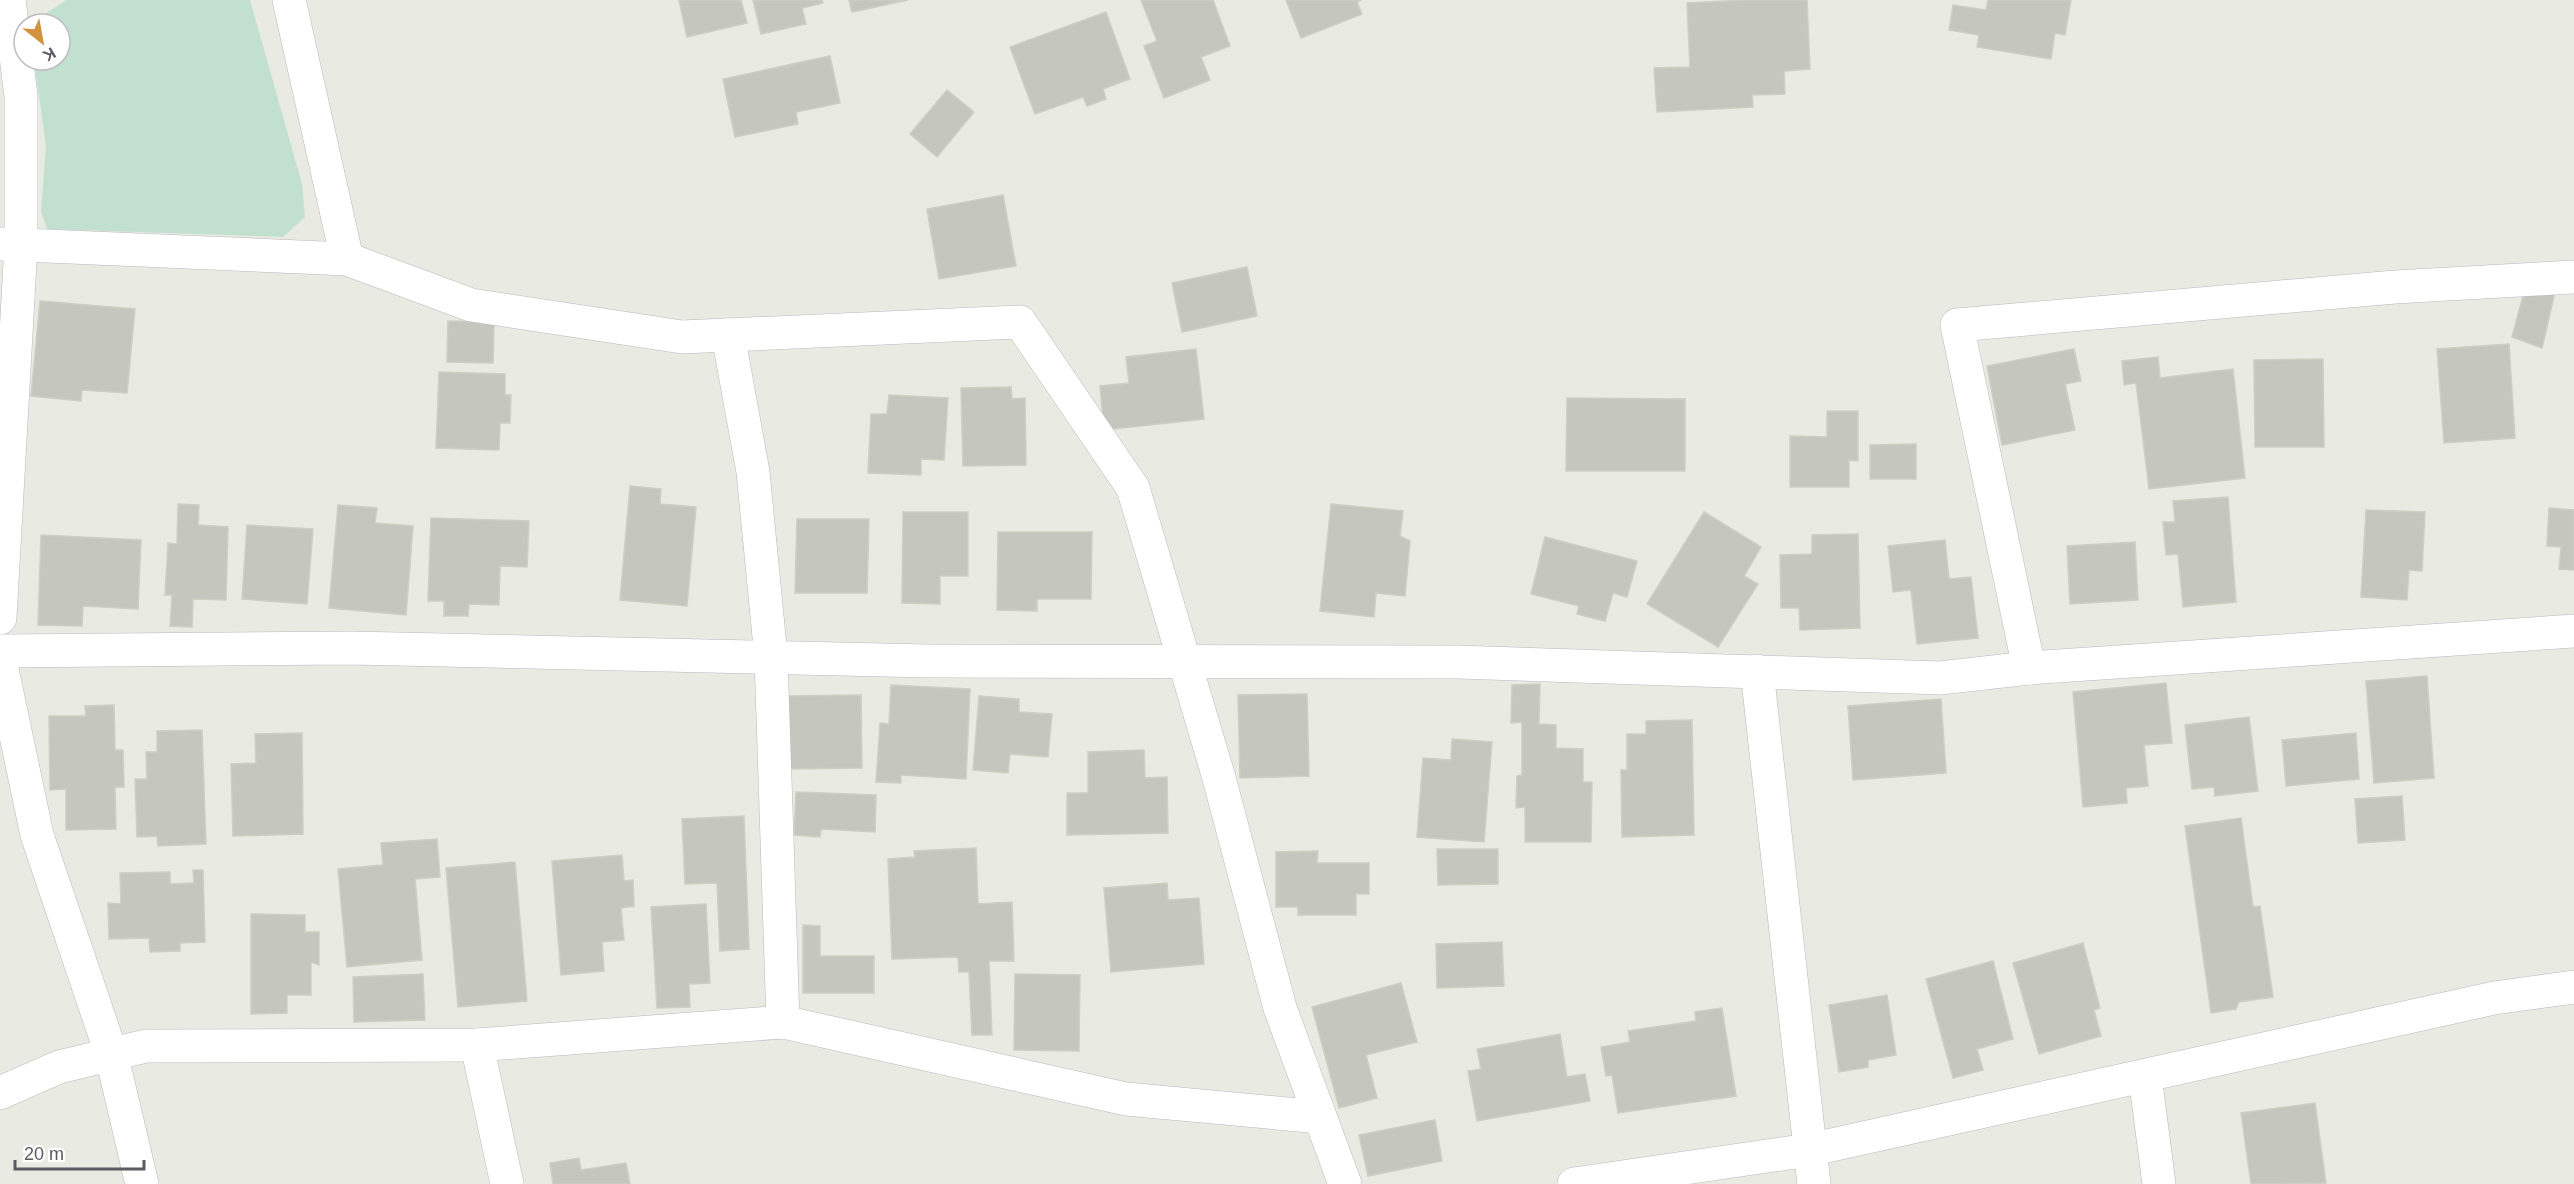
<svg xmlns="http://www.w3.org/2000/svg" width="2574" height="1184" font-family="Helvetica,sans-serif">
  <style>
    .green { fill: #c1e0d0 }
    .building { fill: #c5c7bf; stroke: #cdcfc1; stroke-width: 1.5 }
    .lines { fill: none; stroke-linecap: round; stroke-linejoin: round }
    .minor-casing { stroke: #b8b8bd; stroke-width: 34 }
    .minor { stroke: #fff; stroke-width: 33 }
  </style>
  <rect width="100%" height="100%" fill="#e9ebe2"/>
  <path class="green" d="M67,0H250L302,184L305,217L283,237L47,229L41,211L46,146L34,60H60V24H29Z"/>
  <g class="building">
    <path d="M679,0H741L747,23L687,37Z"/>
    <path d="M753,0H822L823,3L802,8L806,24L761,34Z"/>
    <path d="M849,0H908L852,12Z"/>
    <path d="M1141,0H1213L1230,46L1201,57L1210,80L1164,98L1144,46L1157,41Z"/>
    <path d="M1286,0H1361L1357,2L1362,14L1301,38Z"/>
    <path d="M1744,0H1807L1810,69L1784,71L1785,94L1752,95L1753,107L1657,112L1654,68L1690,67L1687,3Z"/>
    <path d="M1988,0H2071L2065,35L2055,33L2051,59L1977,47L1979,35L1949,30L1953,5L1986,10Z"/>
    <path d="M1106,12L1130,79L1103,89L1106,99L1087,106L1083,97L1035,114L1010,47Z"/>
    <path d="M830,56L840,103L796,112L798,124L735,137L723,79Z"/>
    <path d="M947,90L974,112L937,157L910,134Z"/>
    <path d="M1003,195L1016,266L939,279L927,209Z"/>
    <path d="M1247,267L1257,316L1182,332L1172,283Z"/>
    <path d="M2524,292H2555L2542,348L2512,337Z"/>
    <path d="M40,301L135,309L127,393L82,390L81,401L31,396Z"/>
    <path d="M448,321L494,322L493,363L447,362Z"/>
    <path d="M2509,344L2515,438L2444,443L2437,349Z"/>
    <path d="M1196,349L1204,419L1104,430L1100,386L1129,383L1126,357Z"/>
    <path d="M2074,349L2081,381L2065,384L2075,430L2002,445L1987,366Z"/>
    <path d="M2158,357L2160,378L2233,369L2245,478L2149,489L2136,383L2124,385L2122,361Z"/>
    <path d="M2323,359L2324,447H2255L2254,360Z"/>
    <path d="M439,372L505,374V395H511L510,423H500L499,450L436,448Z"/>
    <path d="M1011,387L1012,399L1025,398L1026,465L963,466L961,388Z"/>
    <path d="M889,395L948,398L944,460L921,459V475L868,473L871,414H887Z"/>
    <path d="M1567,398L1685,399V471H1566Z"/>
    <path d="M1827,411H1858V461L1849,460V487H1790V436L1827,437Z"/>
    <path d="M1916,444V479H1870V445Z"/>
    <path d="M630,486L661,489L660,504L696,507L687,606L620,600Z"/>
    <path d="M2228,497L2236,602L2183,607L2178,554L2166,555L2163,522H2175L2173,501Z"/>
    <path d="M178,504L199,505L198,525L228,527L226,600L193,599L192,627L170,626L172,595H165L168,543L177,544Z"/>
    <path d="M1331,504L1403,511L1400,536L1410,541L1405,596L1376,593L1374,617L1320,611Z"/>
    <path d="M338,505L377,508L375,523L413,526L406,615L329,608Z"/>
    <path d="M2549,508L2574,510V570L2559,569L2561,547L2547,546Z"/>
    <path d="M2366,510L2425,512L2422,571L2409,570L2407,600L2361,597Z"/>
    <path d="M903,512H968V576H940V604L902,603Z"/>
    <path d="M1704,512L1761,547L1744,576L1758,584L1718,647L1647,604Z"/>
    <path d="M431,518L529,521L527,567L500,566L499,605L469,604L468,616H444V601H428Z"/>
    <path d="M797,519H869L867,593H795Z"/>
    <path d="M247,525L313,529L307,604L242,599Z"/>
    <path d="M998,532H1092L1091,599H1037V611L997,610Z"/>
    <path d="M1858,534L1860,628L1800,630L1799,608H1781L1780,555L1812,554V535Z"/>
    <path d="M41,535L141,540L138,609L83,606L82,626L38,625Z"/>
    <path d="M1545,537L1637,561L1627,597L1613,593L1605,621L1577,614L1579,606L1531,594Z"/>
    <path d="M1945,540L1949,579L1971,577L1978,638L1917,644L1911,590L1893,592L1888,546Z"/>
    <path d="M2135,542L2138,600L2070,604L2067,546Z"/>
    <path d="M2427,676L2434,778L2374,783L2366,681Z"/>
    <path d="M2166,683L2172,743L2144,745L2148,786L2126,788L2127,803L2083,807L2073,692Z"/>
    <path d="M1540,684L1539,724L1556,725V748L1583,749V782H1592L1591,842H1525V807L1516,808L1517,776L1522,775V722L1511,723L1512,685Z"/>
    <path d="M891,685L970,689L966,779L901,775V783L876,782L880,723L889,724Z"/>
    <path d="M1307,694L1309,776L1240,778L1238,695Z"/>
    <path d="M861,695L862,768L787,769L786,696Z"/>
    <path d="M979,696L1019,699V712L1052,714L1048,757L1010,754L1008,773L973,770Z"/>
    <path d="M1941,699L1946,773L1853,780L1848,706Z"/>
    <path d="M114,705L115,750H123L124,787H115L116,829L66,830V789L50,790L49,716H86L85,706Z"/>
    <path d="M2249,717L2258,791L2215,796L2214,787L2192,789L2185,725Z"/>
    <path d="M1692,720L1694,835L1622,837L1621,770H1627V734H1646V721Z"/>
    <path d="M202,730L206,844L158,846L157,836L137,837L135,779H147L146,752H157V731Z"/>
    <path d="M302,733L303,834L233,836L231,764L256,763L255,734Z"/>
    <path d="M2356,733L2359,779L2286,786L2282,740Z"/>
    <path d="M1452,739L1492,742L1484,842L1417,837L1423,758L1451,760Z"/>
    <path d="M1144,750L1145,778L1167,777L1168,833L1067,835V793H1088V752Z"/>
    <path d="M796,792L876,795L875,832L821,829L820,837L794,835Z"/>
    <path d="M2402,796L2405,840L2358,843L2355,799Z"/>
    <path d="M744,816L749,949L720,951L717,883L685,884L682,819Z"/>
    <path d="M2241,818L2253,907L2260,906L2273,997L2239,1002L2236,1009L2211,1013L2185,826Z"/>
    <path d="M437,839L440,877L415,879L422,960L347,967L338,869L383,865L381,843Z"/>
    <path d="M976,848L978,904L1012,902L1014,961H989L992,1035H972L969,972H959L958,957L892,959L888,859L915,857L914,851Z"/>
    <path d="M1437,849H1498V884L1438,885Z"/>
    <path d="M1318,851L1317,863H1369V894H1356V915H1298V907H1276V852Z"/>
    <path d="M622,855L624,881L633,880L634,906L621,908L624,940L602,942L604,971L561,975L552,861Z"/>
    <path d="M515,862L527,1001L458,1007L446,868Z"/>
    <path d="M193,870H203L205,942L180,943V951L150,952L149,938L109,939L108,903L121,904L120,873L170,872V884L194,883Z"/>
    <path d="M1167,883L1168,900L1199,898L1204,964L1111,972L1104,888Z"/>
    <path d="M706,904L710,983L689,984L690,1007L657,1008L651,907Z"/>
    <path d="M251,914L305,915V932H319V965L311,962V995H287V1013L251,1014Z"/>
    <path d="M803,925L820,926V956H874V993H803Z"/>
    <path d="M1502,942L1504,986L1437,988L1436,944Z"/>
    <path d="M2083,943L2100,1008L2094,1010L2101,1036L2039,1054L2013,963Z"/>
    <path d="M1993,961L2013,1039L1977,1049L1983,1070L1953,1078L1926,979Z"/>
    <path d="M423,974L425,1020L354,1022L353,977Z"/>
    <path d="M1015,974L1080,975L1079,1051L1014,1050Z"/>
    <path d="M1401,983L1417,1042L1366,1055L1377,1098L1339,1108L1312,1007Z"/>
    <path d="M1887,995L1896,1055L1868,1060V1067L1839,1072L1829,1005Z"/>
    <path d="M1722,1008L1736,1096L1618,1113L1612,1075L1606,1076L1601,1047L1630,1042L1628,1031L1696,1021L1695,1012Z"/>
    <path d="M1560,1034L1567,1077L1585,1074L1590,1101L1477,1121L1468,1071L1481,1069L1477,1049Z"/>
    <path d="M2315,1103L2326,1183L2251,1184L2241,1113Z"/>
    <path d="M1435,1120L1442,1161L1368,1176L1359,1135Z"/>
    <path d="M579,1158L581,1170L626,1163L630,1184H553L550,1163Z"/>
  </g>
  <g class="lines">
    <g class="minor-casing">
      <g id="minor">
        <path d="M289,0L347,259"/>
        <path d="M0,244L347,259L471,305L682,337L1020,322L1133,488L1219,778L1280,1008L1345,1184"/>
        <path d="M728,335L753,472L771,657L783,1022"/>
        <path d="M0,618L21,245V96L9,0"/>
        <path d="M0,651L352,648L928,661L1457,662L1940,678L2029,668L2574,631"/>
        <path d="M0,660L37,835L111,1053L142,1184"/>
        <path d="M2029,668L1957,325L2395,287L2574,277"/>
        <path d="M1757,671L1814,1184"/>
        <path d="M477,1045L507,1184"/>
        <path d="M2145,1076L2159,1184"/>
        <path d="M0,1093L59,1067L146,1046L477,1045L783,1022L1126,1099L1320,1117"/>
        <path d="M1574,1184L1809,1150L2494,998L2574,987"/>
      </g>
    </g>
    <use href="#minor" class="minor"/>
  </g>
  <g transform="translate(42 42) rotate(149)"><circle r="28" fill="#ffffff" stroke="#bdbdc0" stroke-width="1.5"/>
  <path d="M0-4.5L10 22L0 15L-10 22Z" fill="#d39240"/>
  <text y="-9" font-size="16" font-weight="bold" text-anchor="middle" fill="#5b5b61">K</text>
  </g>
  <path d="M15 1160v9h129v-9" fill="none" stroke="#5b5b61" stroke-width="3"/>
  <text x="24" y="1160" font-size="18" fill="#5b5b61" stroke="#ffffff" stroke-width="4.5" paint-order="stroke">20 m</text>
</svg>
